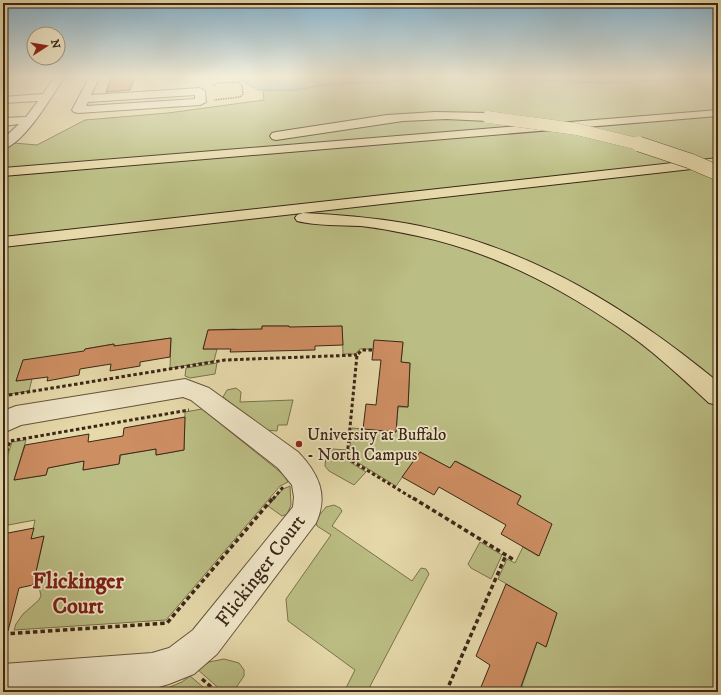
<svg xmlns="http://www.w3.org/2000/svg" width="721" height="695" font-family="'IM FELL DW Pica',serif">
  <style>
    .green { fill: #bbbe84; stroke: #7b724e }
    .water { fill: #98b9b1; stroke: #737f73 }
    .building { fill: #cd8e62; stroke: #3b2717 }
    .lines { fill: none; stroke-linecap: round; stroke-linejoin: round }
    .minor-casing { stroke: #66543c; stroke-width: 2 }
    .highway-casing { stroke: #3b2717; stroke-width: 2 }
    .path-far2 { stroke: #3b2717; stroke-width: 1.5; stroke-dasharray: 1.5 1; stroke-linecap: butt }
    .path-far1 { stroke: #3b2717; stroke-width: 3; stroke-dasharray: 3.5 2.5; stroke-linecap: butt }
    .path { stroke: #3b2717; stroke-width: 3.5; stroke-dasharray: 4.5 3; stroke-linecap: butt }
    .minor { fill: #efe6c8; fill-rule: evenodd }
    .highway { fill: #e6d9aa; fill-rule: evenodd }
    .highway-bridge-far1-casing { stroke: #3b2717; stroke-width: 12; stroke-linecap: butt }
    .highway-bridge-casing { stroke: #3b2717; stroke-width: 16; stroke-linecap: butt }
    .highway-bridge-far1 { stroke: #e6d9aa; stroke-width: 12 }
    .highway-bridge { stroke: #e6d9aa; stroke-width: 15 }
    .poi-dot { fill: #8f2418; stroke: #efe6c8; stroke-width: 1.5 }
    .labels { text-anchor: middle; stroke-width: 3.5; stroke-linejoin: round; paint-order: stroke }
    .poi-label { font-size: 17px; fill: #3b2717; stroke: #efe6c8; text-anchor: start }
    .near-street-label { font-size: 20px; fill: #3b2717; stroke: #efe6c8 }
    .near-neighbourhood-label { font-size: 22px; font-weight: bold; fill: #7a1f14; stroke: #efe6c8 }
  </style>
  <rect width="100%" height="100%" fill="#e6d9aa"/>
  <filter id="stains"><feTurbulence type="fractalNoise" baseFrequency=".005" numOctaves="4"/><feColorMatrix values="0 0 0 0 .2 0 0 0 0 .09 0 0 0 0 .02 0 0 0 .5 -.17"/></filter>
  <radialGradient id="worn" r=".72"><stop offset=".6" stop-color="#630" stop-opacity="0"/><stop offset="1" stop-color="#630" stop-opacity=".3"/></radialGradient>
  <g class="green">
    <path d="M469,77L604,83L718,77V692H531L522,686L537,642L546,647L557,613L498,579L507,559L515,563L523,547L538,556L517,504L521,496L456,461L450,468L420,452L396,486L349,457L352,428L396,432L398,407H408L410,363L401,362L403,343L373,349H360L355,354H343L342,326L289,331V326H262L261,332L234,329L208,330L203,349H217L214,361L170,368L171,338L143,342L113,350L114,344L85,349L83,355L23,360L16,381L32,379L29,391L3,395V152L14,143L37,145L85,120L168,113L264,100L263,90H295L325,85Z"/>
    <path d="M217,363L215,374L190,378L185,376L186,368Z"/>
    <path d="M236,388L241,392L240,402L293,400L287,425H278L277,431L266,430L223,397L227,390Z"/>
    <path d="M202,409L284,475L288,482L280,486L166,620L14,630L16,624L23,614L39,600L41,596L39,587L33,585L44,537L31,539L35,520L3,526V470L12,442L26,440L14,480L46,475L48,468L84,461L83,470L119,464L121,455L156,449V455L184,450L185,412Z"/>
    <path d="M333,449L346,450L345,459L366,472L354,485L329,471L325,466L326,452Z"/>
    <path d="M290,486L291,505L287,514L282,516L268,506L283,489Z"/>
    <path d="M334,505L340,508L342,511L332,526L412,581L421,568L426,569L429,574L367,692H344L355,670L288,621L286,599L331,535L317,526L316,522L317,518L326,507Z"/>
    <path d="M480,542L502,555L491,579L471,568L468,564Z"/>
    <path d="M224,659L239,663L244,670V676L233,692H223L197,669L209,662Z"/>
    <path d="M190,676L209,692H158L182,682Z"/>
  </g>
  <path class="water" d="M225,76H718V77L604,83L469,77L324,85L295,90H258L240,80Z"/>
  <g class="building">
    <path d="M112,76H135L130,90L106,92Z"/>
    <path d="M262,326H289V327L342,326L343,345L315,346V350L230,352L231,349H203L208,330L262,329Z"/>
    <path d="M171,338L170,357L140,362V366L110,371L111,364L80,369L79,375L47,381L48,377L16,381L23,360L84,351L85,349L114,344V346Z"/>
    <path d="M374,340L403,342L401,362L410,363L408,407L398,406L396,432L363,429L366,404L376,405L381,360H372Z"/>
    <path d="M185,417L184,450L156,455V449L120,455L119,464L83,470L84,461L48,468L46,475L14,480L25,445L89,434L88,442L123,436L124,428Z"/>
    <path d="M420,452L450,468L455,461L521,496L517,504L552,524L539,556L501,534L506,525L439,487L434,495L402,477Z"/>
    <path d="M34,528L31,539L44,536L33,585L19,588L8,631H3V534Z"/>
    <path d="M506,584L557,613L546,647L537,642L519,692H479L490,665L476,656Z"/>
  </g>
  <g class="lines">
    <g class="minor-casing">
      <g id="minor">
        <path d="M55,76H65C52,96 25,143 3,149V139L19,124L3,126V118L26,117L38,101L3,103V97L43,94Z"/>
        <path d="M90,76H100L91,95L200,88L205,91L206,102L200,105L78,113L74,112L72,110ZM195,95V99L86,106L88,102Z"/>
        <path d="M185,379L209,388L298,452C318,473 329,494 316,523L217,654L194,674L169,684L152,689L115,692H3V664L152,653L169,648L193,630L293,507L294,497L292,485L278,468L191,400L183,397L21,425L3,433V411L16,406Z"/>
      </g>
    </g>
    <g class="highway-casing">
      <g id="highway">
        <path d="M718,110V116L3,176V168Z"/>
        <path d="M435,112L488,113L492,115L494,117L492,119L488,121L446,119L403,121L276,140L272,139L270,136L272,133L276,132L387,115Z"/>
        <path d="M718,158V166L3,247V237Z"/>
        <path d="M303,213C342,215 382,218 420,226C534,250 629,309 718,382V405L709,403C680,376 651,349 618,327C558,286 490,251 418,236C399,232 379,228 361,226C340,225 317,226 297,221L295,218L297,215Z"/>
      </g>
    </g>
    <g class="path-far2">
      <path d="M142,78L158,76"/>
      <path d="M213,86L217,83L239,82L242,86L243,94L240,97L214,100"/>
    </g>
    <g class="path-far1">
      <path d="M372,350H362L357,355L347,458L414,499"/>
      <path d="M3,396L225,360L357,355"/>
      <path d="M3,463L10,441L189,410"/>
      <path d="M273,499L283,487"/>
    </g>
    <g class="path">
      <path d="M413,498L514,560"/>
      <path d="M3,634L167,623L273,498"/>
      <path d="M202,679L217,692"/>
      <path d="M446,692L506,555"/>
    </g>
    <use href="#minor" class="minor"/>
    <use href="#highway" class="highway"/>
    <g class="highway-bridge-far1-casing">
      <path id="highway-bridge-far1" d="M488,117L576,129L642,145"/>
    </g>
    <g class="highway-bridge-casing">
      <path id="highway-bridge" d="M639,144L690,161L718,173"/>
    </g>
    <use href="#highway-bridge-far1" class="highway-bridge-far1"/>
    <use href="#highway-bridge" class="highway-bridge"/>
  </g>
  <linearGradient id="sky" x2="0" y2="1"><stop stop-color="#88b6d2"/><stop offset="0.44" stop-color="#f4eed9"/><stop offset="1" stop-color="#f4eed9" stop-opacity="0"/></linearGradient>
  <rect width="721" height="174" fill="url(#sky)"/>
  <circle class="poi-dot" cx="299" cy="444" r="4"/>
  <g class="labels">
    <g class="poi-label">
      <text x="307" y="440">University at Buffalo<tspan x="307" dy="20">- North Campus</tspan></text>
    </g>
    <g class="near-street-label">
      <text transform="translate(260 570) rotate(-53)" y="7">Flickinger Court</text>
    </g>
    <g class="near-neighbourhood-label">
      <text x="78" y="588">Flickinger<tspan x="78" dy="25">Court</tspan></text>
    </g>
  </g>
  <rect width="721" height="695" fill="none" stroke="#e6d9aa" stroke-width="16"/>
  <rect x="4" y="4" width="713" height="687" fill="none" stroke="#3b2717" stroke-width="2"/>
  <rect x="8" y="8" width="705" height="679" fill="none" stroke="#3b2717"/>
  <g transform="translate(46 46) rotate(78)"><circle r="19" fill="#efe6c8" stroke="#a79a81"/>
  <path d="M0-3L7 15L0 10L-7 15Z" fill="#8f2418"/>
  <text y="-6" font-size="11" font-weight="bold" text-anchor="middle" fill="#3b2717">N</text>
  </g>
  <rect width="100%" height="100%" filter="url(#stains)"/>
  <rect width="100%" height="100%" fill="url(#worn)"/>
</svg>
